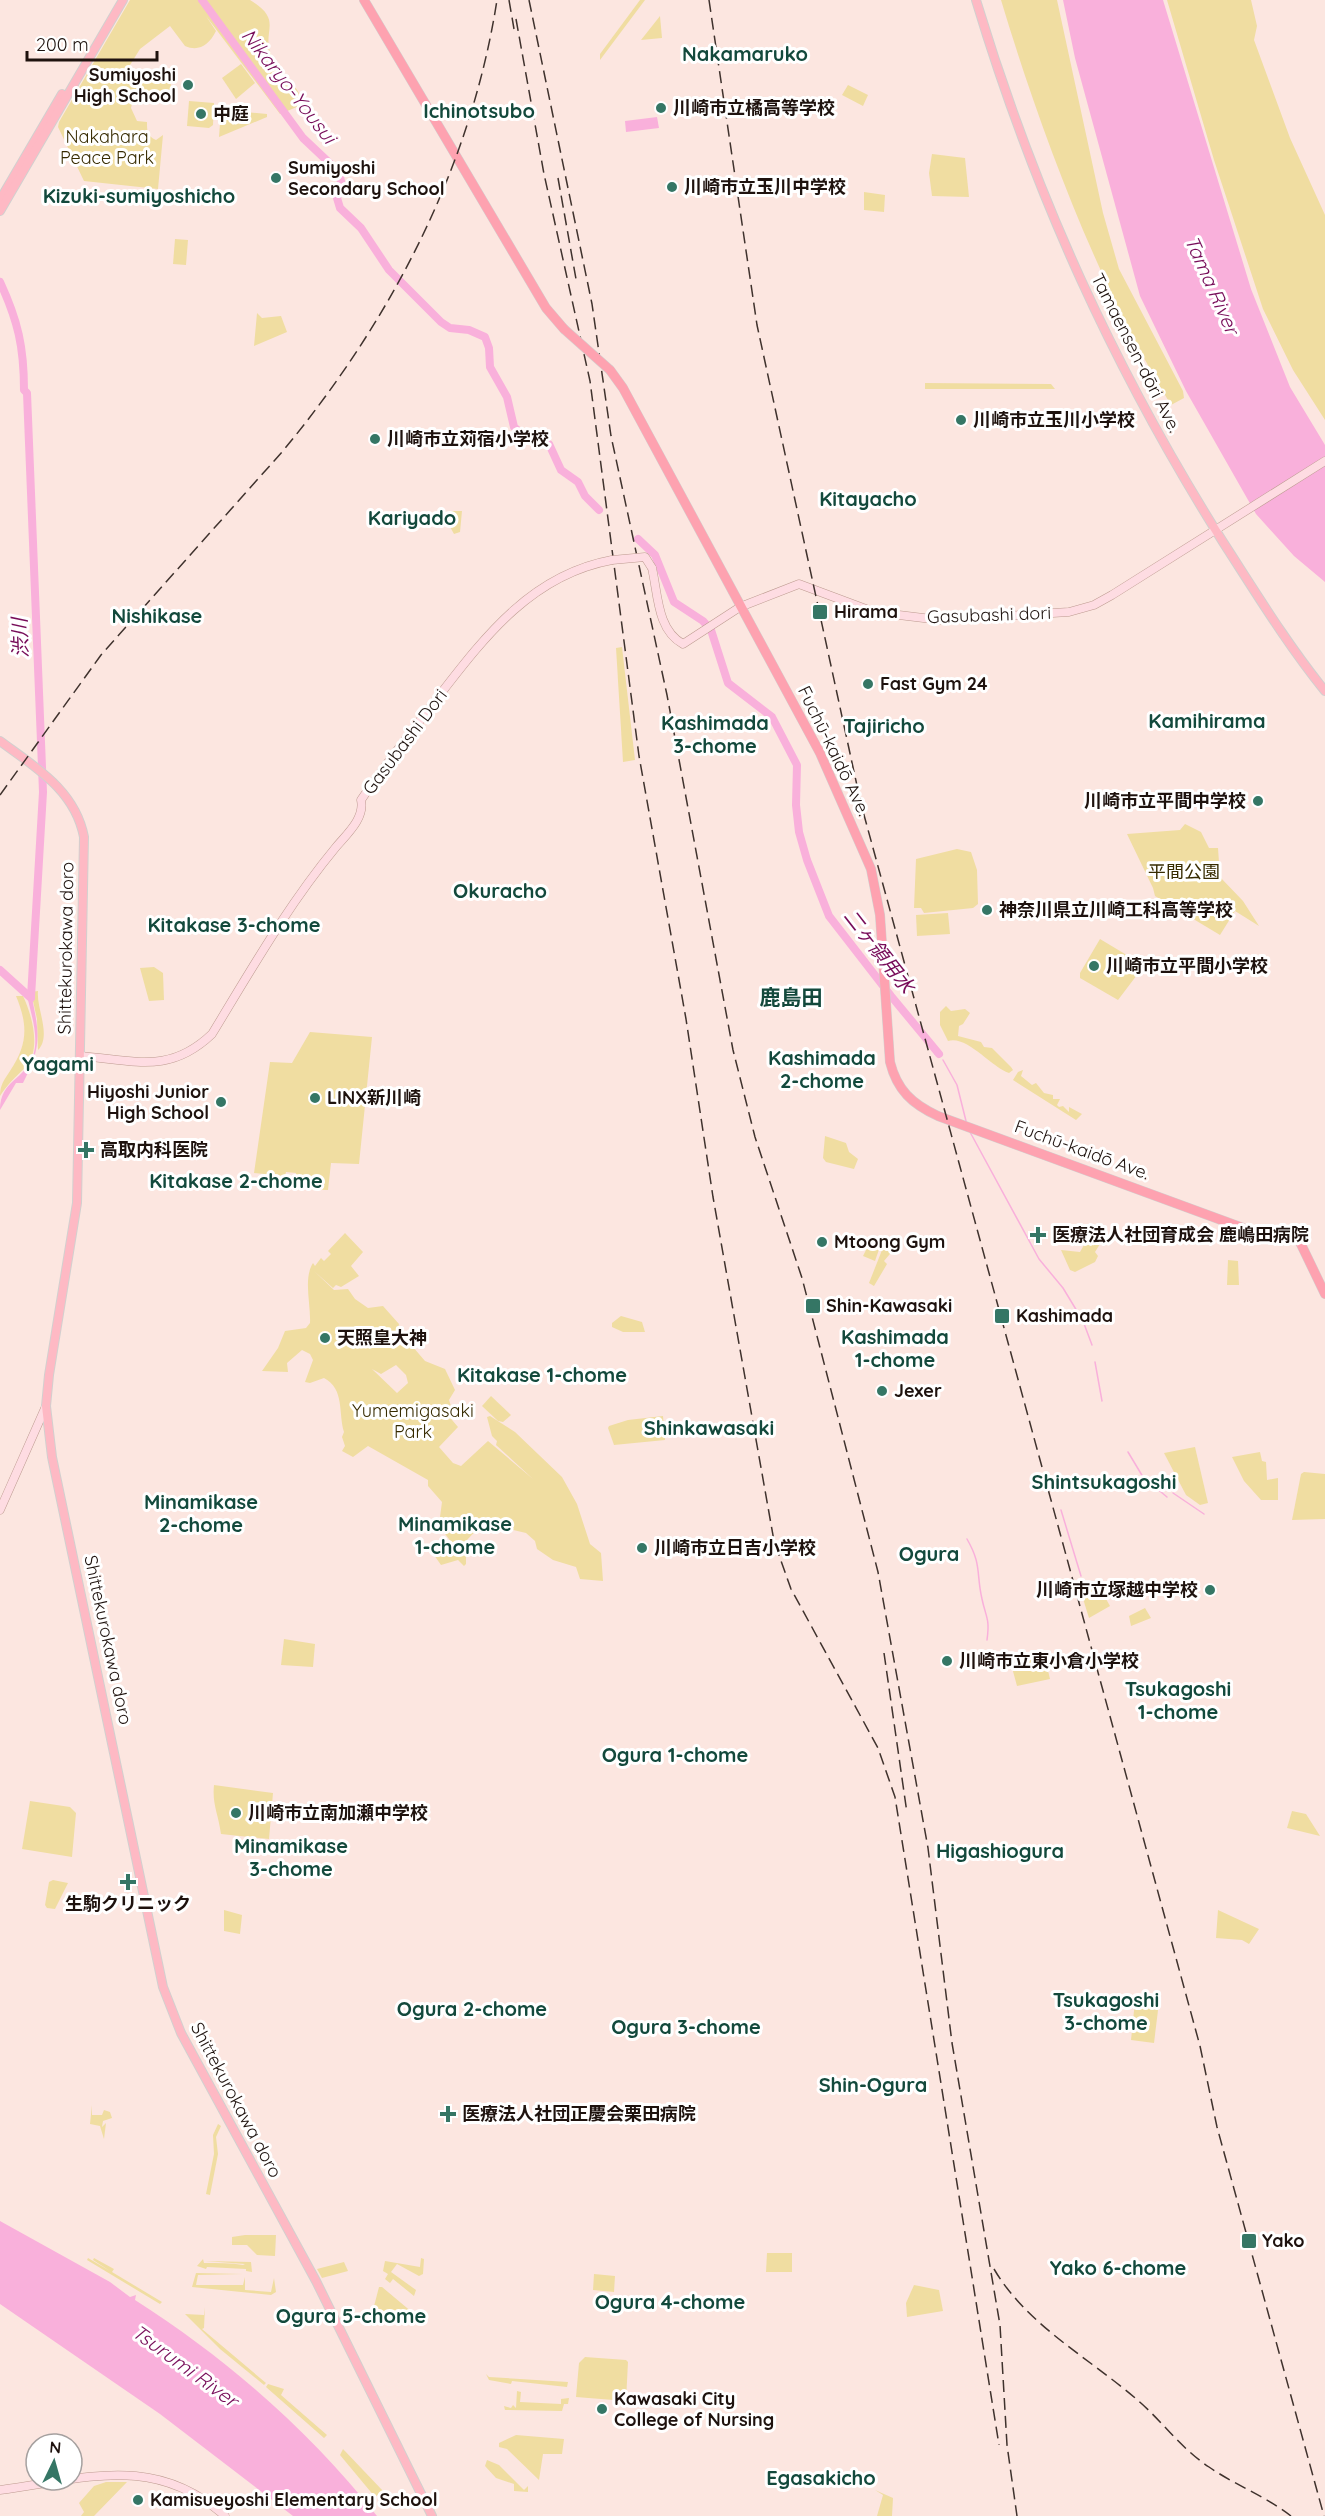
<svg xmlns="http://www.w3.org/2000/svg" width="1325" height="2516" font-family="Quicksand,'Noto Sans JP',sans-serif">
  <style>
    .green { fill: #f0dda1; fill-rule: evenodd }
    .water { fill: #f9b0db }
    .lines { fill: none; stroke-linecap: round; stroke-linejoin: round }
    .stream { stroke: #f9b0db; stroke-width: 1.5 }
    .river { stroke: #f9b0db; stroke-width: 8 }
    .secondary-casing { stroke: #bd9b90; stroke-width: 9 }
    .primary-casing { stroke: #d2d0cf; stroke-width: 10 }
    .trunk-casing { stroke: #d2d0cf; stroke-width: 10 }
    .secondary { stroke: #fedce2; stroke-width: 8 }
    .primary { stroke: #feb9c4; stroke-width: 8 }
    .trunk { stroke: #fea2b0; stroke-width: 9 }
    .rail { stroke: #3f322d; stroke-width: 1.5; stroke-dasharray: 12 6; stroke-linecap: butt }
    .secondary-bridge-casing { stroke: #bd9b90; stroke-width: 9; stroke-linecap: butt }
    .trunk-bridge-casing { stroke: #d2d0cf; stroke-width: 10; stroke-linecap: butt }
    .secondary-bridge { stroke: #fedce2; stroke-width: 8 }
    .trunk-bridge { stroke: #fea2b0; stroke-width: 9 }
    .poi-dot { fill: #357665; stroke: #fff; stroke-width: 2 }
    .labels { text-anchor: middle; stroke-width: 6; stroke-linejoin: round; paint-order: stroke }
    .poi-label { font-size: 18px; font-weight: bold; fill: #1e120e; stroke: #fff; text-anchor: start }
    .park-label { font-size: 18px; fill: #372b00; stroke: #fff }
    .street-label { font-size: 18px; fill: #1e120e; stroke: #fff }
    .neighbourhood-label { font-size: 20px; font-weight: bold; fill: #13493c; stroke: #fff }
    .water-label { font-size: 20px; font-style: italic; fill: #770c59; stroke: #fff }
    .quarter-label { font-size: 21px; font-weight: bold; fill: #13493c; stroke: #fff }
  </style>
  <rect width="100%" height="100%" fill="#fce6e0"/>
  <g class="green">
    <path d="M130,0H250C285,21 260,31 272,57C280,77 296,80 304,104L280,114L206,16L216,31C209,45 199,52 185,46L170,26L140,49L120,81L137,79L171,82L170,98L134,95L131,108L137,121L147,122C147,131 147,136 156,140L163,135L158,189L84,181L58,127L59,122Z"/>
    <path d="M640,0H645L600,60V54Z"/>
    <path d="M1001,0H1057L1103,213L1119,269L1183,391L1184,398L1171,405C1099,287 1041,133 1001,0Z"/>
    <path d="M1167,0H1251L1257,26L1254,40L1290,138L1325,215V420L1293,370L1263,309L1214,160Z"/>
    <path d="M660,16L662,38L641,40Z"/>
    <path d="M241,64L255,83L236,99L222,78Z"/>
    <path d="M848,85L868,95L863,106L842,95Z"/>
    <path d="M189,101L214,103L213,125L209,128L187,126Z"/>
    <path d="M221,110L267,114V117L219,137Z"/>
    <path d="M932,154L965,158L969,197L932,196L929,173Z"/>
    <path d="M864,192L885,195L884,212L864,210Z"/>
    <path d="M175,239L188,240L186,265L173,264Z"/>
    <path d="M257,313L262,318L281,316L287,332L254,346Z"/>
    <path d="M925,383L1051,384L1055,389H925Z"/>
    <path d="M450,511H462L460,532L454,534L449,525Z"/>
    <path d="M622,647L635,760L623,762L616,648Z"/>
    <path d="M1185,824L1201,832L1209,848H1218L1220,877L1243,901L1259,926L1235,911L1220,935L1155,896L1153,888L1127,834L1180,830Z"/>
    <path d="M957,849L971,852L977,870L978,904L973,908L924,913L921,908H914L916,859Z"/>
    <path d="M948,913L950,934L917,936L916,915Z"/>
    <path d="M1100,939L1135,960L1134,962L1143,967L1118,1000L1080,978V973Z"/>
    <path d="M154,967L163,973L164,1000L149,1001L140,968Z"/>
    <path d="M38,991C36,1008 52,1036 38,1050L37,1019L31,992Z"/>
    <path d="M16,996H23C32,1015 42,1050 25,1068C15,1077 7,1085 0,1096C0,1085 4,1080 10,1071C28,1044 28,1025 16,996Z"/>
    <path d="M946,1006L951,1011L965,1009L970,1013L963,1024L959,1026L958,1036L981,1042L984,1047L992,1048L1011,1067L1013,1070L1009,1073C991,1067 967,1035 948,1041L940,1025V1012Z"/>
    <path d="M310,1032L372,1037L359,1164L331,1163L328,1190L295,1189L296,1173L286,1172L285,1176L254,1173L270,1062L292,1063Z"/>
    <path d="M1023,1070L1021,1076L1032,1085L1036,1083L1044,1093L1053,1095V1099H1060L1057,1105L1059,1107L1063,1106L1069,1112V1107L1082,1114L1076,1120L1013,1080L1018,1072Z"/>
    <path d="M825,1136L846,1143L849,1152L858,1159L854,1169L826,1162L823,1158Z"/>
    <path d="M345,1233L363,1252L351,1266L359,1276L341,1287L336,1285L333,1288L314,1271L334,1290L348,1289L355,1299L368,1308L383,1306L399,1324L395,1342L398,1345L413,1347L425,1361L445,1369L455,1390L449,1400L452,1409L447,1414L458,1427L439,1447L453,1463L461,1466L488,1441L533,1479L496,1445L497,1441L492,1436L487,1417L490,1416L515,1432L562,1477L577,1504L590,1544L601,1553L603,1581L580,1579L576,1567L553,1560L537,1549L535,1541L526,1533L483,1523L467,1540L471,1549L466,1556V1564L464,1566L458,1560L441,1565L434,1555V1551L440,1549L446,1551L454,1546L443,1531L446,1527L440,1517L442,1502L428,1486V1480L368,1446L353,1457L342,1451L345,1446L342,1437L344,1432C338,1413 345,1389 324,1378L310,1383L305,1382L313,1360L310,1354L302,1350L287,1363L288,1372L262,1371L278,1348L285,1331L306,1328L310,1323C311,1304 303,1279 313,1263L315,1266L321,1258L324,1261L331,1254L328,1251ZM396,1365L406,1375L408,1383L397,1393L372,1369L381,1374Z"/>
    <path d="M897,1236L900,1242L884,1261L887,1264L874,1286L869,1283L886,1240Z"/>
    <path d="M872,1238L882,1241L875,1261L863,1256Z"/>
    <path d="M1088,1238L1100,1244L1095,1252L1098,1256L1095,1262L1075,1272L1070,1270L1061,1250L1080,1252Z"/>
    <path d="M1228,1260L1238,1261L1239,1285H1227Z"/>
    <path d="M621,1316L642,1322L645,1332H623L612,1327V1323Z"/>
    <path d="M491,1396L511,1415L503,1422L498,1421L482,1406Z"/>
    <path d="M663,1416L665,1440L614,1445L608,1428L609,1426L628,1420Z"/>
    <path d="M1195,1447L1208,1503L1200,1505L1186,1495L1164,1453Z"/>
    <path d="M1260,1452L1262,1461L1266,1462L1267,1480L1278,1478V1500H1261L1244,1481L1232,1457Z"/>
    <path d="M1304,1472L1325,1474V1519L1292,1520L1301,1474Z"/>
    <path d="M1097,1583L1110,1606L1089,1618L1080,1589Z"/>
    <path d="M1145,1608L1151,1618L1131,1626L1129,1616Z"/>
    <path d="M284,1639L315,1644L313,1667L281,1665Z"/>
    <path d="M1044,1654L1050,1679L1017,1686L1011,1664Z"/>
    <path d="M214,1785L273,1793L269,1839L221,1834C218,1813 212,1804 214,1785Z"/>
    <path d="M30,1801L70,1807L76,1813L72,1857L22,1849Z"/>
    <path d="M1292,1811L1306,1814L1320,1836L1287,1828Z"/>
    <path d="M53,1880L68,1883L55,1909L47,1908L45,1905L49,1882Z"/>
    <path d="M224,1910L242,1915L240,1934L224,1931Z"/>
    <path d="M1218,1910L1259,1929L1249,1944L1242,1940L1216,1938Z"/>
    <path d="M1135,2001L1159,2002L1154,2043L1131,2040Z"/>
    <path d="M92,2105V2115H102L104,2110L110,2112L112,2118L103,2121L102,2127L106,2123L104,2139L100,2126L90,2124Z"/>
    <path d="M218,2124L221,2126L216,2137L218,2154L210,2195L206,2194L214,2154L213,2135Z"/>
    <path d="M245,2235H276L275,2256L257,2255L247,2245H232V2237Z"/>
    <path d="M767,2253H792V2272H766Z"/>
    <path d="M88,2258L110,2271L93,2260L94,2258L114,2269L112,2272L162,2302L160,2304L87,2260Z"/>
    <path d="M421,2258L424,2259L423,2274L419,2276L397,2264L391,2272L416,2290L414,2296L393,2279L390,2283L385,2279L388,2274L383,2271L385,2261L420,2267Z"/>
    <path d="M203,2259L204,2263C218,2263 231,2263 243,2265L245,2264L205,2261L251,2262L252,2272L246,2271V2269L207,2267L206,2269L197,2266Z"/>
    <path d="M344,2262L348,2271L322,2278L317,2269Z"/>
    <path d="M196,2273L243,2274L198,2275L196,2285H243L245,2277V2290L271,2292L274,2278L276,2292L271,2295L192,2287Z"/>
    <path d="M594,2274L615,2276L614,2292L593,2290Z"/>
    <path d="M914,2285L939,2290L943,2311L907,2317L906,2303Z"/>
    <path d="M379,2287H382L413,2313L416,2311L421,2313L420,2318L400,2313L395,2318L373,2310Z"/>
    <path d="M205,2307L204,2328L202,2329L266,2383L264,2385L220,2349L185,2314L204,2315Z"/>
    <path d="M585,2357L626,2360L628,2362L626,2401L576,2397L579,2363Z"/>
    <path d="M486,2374L489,2377L568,2382L567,2387L512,2381L511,2384L489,2380Z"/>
    <path d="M268,2384L284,2389L281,2395L327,2435L324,2438L266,2387Z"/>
    <path d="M517,2391L521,2392L520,2402L561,2404V2399L569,2398L568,2404H564L562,2411L505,2410L504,2406L511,2408L513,2405L516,2408Z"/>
    <path d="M516,2435L564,2439L562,2454H543L539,2480L507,2449L499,2447V2443Z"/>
    <path d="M343,2449L383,2491L375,2497L340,2455Z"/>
    <path d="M487,2460L499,2465L524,2490L528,2486V2492L514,2491V2484L496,2478L485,2466Z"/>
    <path d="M106,2482H127L94,2516H81L84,2512L79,2503L94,2486Z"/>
    <path d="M875,2490L893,2498L892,2516H877L883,2495Z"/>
  </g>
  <g class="water">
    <path d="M1063,0H1163L1251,289L1290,387L1325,445V582L1294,556L1256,514L1186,391L1140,296L1075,58Z"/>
    <path d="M657,117L659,128L626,132L625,121Z"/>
    <path d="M32,998C40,1036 41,1048 23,1083H16L0,1110C0,1080 25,1080 33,1056C39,1038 32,1017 28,1000Z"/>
    <path d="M0,2221L110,2282L130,2297L136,2295L135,2300C226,2358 310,2431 377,2516H293L160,2414L0,2304Z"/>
  </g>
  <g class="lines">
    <g class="stream">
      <path d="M934,1048L935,1054"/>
      <path d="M943,1060L957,1085L966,1121"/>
      <path d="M970,1132L1039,1259L1063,1288L1083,1321L1092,1345"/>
      <path d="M1095,1362L1102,1401"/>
      <path d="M1128,1452L1143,1477L1167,1497"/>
      <path d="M1173,1493L1204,1514"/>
      <path d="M1061,1510L1081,1576"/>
      <path d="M967,1539C982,1565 976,1573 982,1599C986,1618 990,1618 987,1640"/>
    </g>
    <g class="river">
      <path d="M202,0L303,138L339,172L341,181L337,198L340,208L361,228L389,270L441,322L450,328L469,330L485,337L489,348L490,367L507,397L514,427L527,438L549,444L561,470L578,482L585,496L599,510"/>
      <path d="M0,282C18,321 24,347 24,390L27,393L43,792L31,997"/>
      <path d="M638,539L655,555L674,602L703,621L711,630L728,683L772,717L797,765L796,805L799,832L807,860L829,916L891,996L939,1054"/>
      <path d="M0,970L31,998"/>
    </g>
    <g class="secondary-casing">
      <g id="secondary">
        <path d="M652,568C658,594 657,630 683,644L740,607L799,584L874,612L940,620L1069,612L1094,605L1112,595L1325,461"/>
        <path d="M80,1056C134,1060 169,1075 212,1034C251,970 288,905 336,847C347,834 365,818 361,800C384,766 410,734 435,701C483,639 530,575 612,560"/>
        <path d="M0,1510L46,1406"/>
        <path d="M0,2490C85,2479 154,2453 225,2516"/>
      </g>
    </g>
    <g class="primary-casing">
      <g id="primary">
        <path d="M976,0C1035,195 1114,369 1223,542C1256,593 1287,644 1325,691"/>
        <path d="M0,200L62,94"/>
        <path d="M0,211L123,0"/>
        <path d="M0,741C35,767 75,790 84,837L77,1203L49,1375L46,1406L52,1457L163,1987L181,2033L316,2281L432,2516"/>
      </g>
    </g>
    <g class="trunk-casing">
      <g id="trunk">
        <path d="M364,0L546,308L564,329"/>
        <path d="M610,370L623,388L820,753L871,869L880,915L890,1062C897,1090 912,1104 938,1116L1273,1239L1298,1238L1325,1294"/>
      </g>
    </g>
    <use href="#secondary" class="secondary"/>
    <use href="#primary" class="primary"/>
    <use href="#trunk" class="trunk"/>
    <g class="rail">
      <path d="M509,0L514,29"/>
      <path d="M529,0L592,304L611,436L667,695L733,1050L755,1137L802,1278L878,1572L928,1848L952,2043L1000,2325L1007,2445L1017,2516"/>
      <path d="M709,0L757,325L861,804L1200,2046L1217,2127L1324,2516"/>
      <path d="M516,19L544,174L590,381L639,756L686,1019L713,1197L774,1541L791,1589L878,1748L895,1797L999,2445"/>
      <path d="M558,178L576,279"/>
      <path d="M0,795L101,655L282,452C390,322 471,168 497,0"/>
      <path d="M884,1653L907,1813"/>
      <path d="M994,2269C1028,2327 1093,2360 1142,2404C1165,2425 1182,2449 1209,2467C1235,2485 1265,2496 1291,2516"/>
    </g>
    <g class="secondary-bridge-casing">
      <path id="secondary-bridge" d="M612,560L645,557L652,568"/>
    </g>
    <g class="trunk-bridge-casing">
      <path id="trunk-bridge" d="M564,329L610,370"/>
    </g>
    <use href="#secondary-bridge" class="secondary-bridge"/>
    <use href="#trunk-bridge" class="trunk-bridge"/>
  </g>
  <g class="poi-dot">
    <circle cx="188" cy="85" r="6"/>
    <circle cx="661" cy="108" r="6"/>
    <circle cx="201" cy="114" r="6"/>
    <circle cx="276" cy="178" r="6"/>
    <circle cx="672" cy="187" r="6"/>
    <circle cx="961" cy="420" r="6"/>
    <circle cx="375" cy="439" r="6"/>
    <rect x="812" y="604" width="16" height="16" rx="3"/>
    <circle cx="868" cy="684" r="6"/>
    <circle cx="1258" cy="801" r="6"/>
    <circle cx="987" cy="910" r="6"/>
    <circle cx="1094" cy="966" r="6"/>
    <circle cx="315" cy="1098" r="6"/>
    <circle cx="221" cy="1102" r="6"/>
    <path d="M83 1141h6v6h6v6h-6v6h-6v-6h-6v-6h6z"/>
    <path d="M1035 1226h6v6h6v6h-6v6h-6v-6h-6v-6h6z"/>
    <circle cx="822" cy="1242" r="6"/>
    <rect x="805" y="1298" width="16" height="16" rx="3"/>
    <rect x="994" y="1308" width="16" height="16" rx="3"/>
    <circle cx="325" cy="1338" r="6"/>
    <circle cx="882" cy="1391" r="6"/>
    <circle cx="642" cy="1548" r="6"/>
    <circle cx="1210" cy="1590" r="6"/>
    <circle cx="947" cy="1661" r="6"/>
    <circle cx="236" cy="1813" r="6"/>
    <path d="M125 1873h6v6h6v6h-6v6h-6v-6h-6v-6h6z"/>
    <path d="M445 2105h6v6h6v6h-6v6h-6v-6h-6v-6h6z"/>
    <rect x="1241" y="2233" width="16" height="16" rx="3"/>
    <circle cx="602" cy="2409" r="6"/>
    <circle cx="138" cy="2500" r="6"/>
  </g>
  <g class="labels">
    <g class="poi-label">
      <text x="176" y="81" text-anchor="end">Sumiyoshi<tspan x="176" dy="21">High School</tspan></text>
      <text x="673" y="114">川崎市立橘高等学校</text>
      <text x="213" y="120">中庭</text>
      <text x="288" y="174">Sumiyoshi<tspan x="288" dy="21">Secondary School</tspan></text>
      <text x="684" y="193">川崎市立玉川中学校</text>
      <text x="973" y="426">川崎市立玉川小学校</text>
      <text x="387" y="445">川崎市立苅宿小学校</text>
      <text x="834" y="618">Hirama</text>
      <text x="880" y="690">Fast Gym 24</text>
      <text x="1246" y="807" text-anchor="end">川崎市立平間中学校</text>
      <text x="999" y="916">神奈川県立川崎工科高等学校</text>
      <text x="1106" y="972">川崎市立平間小学校</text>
      <text x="209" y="1098" text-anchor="end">Hiyoshi Junior<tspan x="209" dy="21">High School</tspan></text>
      <text x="327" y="1104">LINX新川崎</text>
      <text x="100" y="1156">高取内科医院</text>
      <text x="1052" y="1241">医療法人社団育成会 鹿嶋田病院</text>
      <text x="834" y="1248">Mtoong Gym</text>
      <text x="826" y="1312">Shin-Kawasaki</text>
      <text x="1016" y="1322">Kashimada</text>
      <text x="337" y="1344">天照皇大神</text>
      <text x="894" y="1397">Jexer</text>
      <text x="654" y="1554">川崎市立日吉小学校</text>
      <text x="1198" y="1596" text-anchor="end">川崎市立塚越中学校</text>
      <text x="959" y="1667">川崎市立東小倉小学校</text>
      <text x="248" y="1819">川崎市立南加瀬中学校</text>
      <text x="128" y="1910" text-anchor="middle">生駒クリニック</text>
      <text x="462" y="2120">医療法人社団正慶会栗田病院</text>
      <text x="1262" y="2247">Yako</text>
      <text x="614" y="2405">Kawasaki City<tspan x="614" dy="21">College of Nursing</tspan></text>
      <text x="150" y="2506">Kamisueyoshi Elementary School</text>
    </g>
    <g class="park-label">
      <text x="107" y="143">Nakahara<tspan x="107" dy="21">Peace Park</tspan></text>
      <text x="1184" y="878">平間公園</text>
      <text x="413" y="1417">Yumemigasaki<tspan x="413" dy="21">Park</tspan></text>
    </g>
    <g class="street-label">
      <text transform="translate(1136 353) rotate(63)" y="6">Tamaensen-dōri Ave.</text>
      <text transform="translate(989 615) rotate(-2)" y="6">Gasubashi dori</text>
      <text transform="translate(405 742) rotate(-53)" y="6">Gasubashi Dori</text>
      <text transform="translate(834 751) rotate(64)" y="6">Fuchū-kaidō Ave.</text>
      <text transform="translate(66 948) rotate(-89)" y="6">Shittekurokawa doro</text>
      <text transform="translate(1082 1150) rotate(20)" y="6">Fuchū-kaidō Ave.</text>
      <text transform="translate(108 1640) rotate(78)" y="6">Shittekurokawa doro</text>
      <text transform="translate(236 2100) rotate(62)" y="6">Shittekurokawa doro</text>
    </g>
    <g class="neighbourhood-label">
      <text x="745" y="61">Nakamaruko</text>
      <text x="479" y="118">Ichinotsubo</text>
      <text x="139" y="203">Kizuki-sumiyoshicho</text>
      <text x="868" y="506">Kitayacho</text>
      <text x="412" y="525">Kariyado</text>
      <text x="157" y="623">Nishikase</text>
      <text x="1207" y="728">Kamihirama</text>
      <text x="715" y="730">Kashimada<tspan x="715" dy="23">3-chome</tspan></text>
      <text x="884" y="733">Tajiricho</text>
      <text x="500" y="898">Okuracho</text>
      <text x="234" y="932">Kitakase 3-chome</text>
      <text x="822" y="1065">Kashimada<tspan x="822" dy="23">2-chome</tspan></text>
      <text x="58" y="1071">Yagami</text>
      <text x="236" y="1188">Kitakase 2-chome</text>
      <text x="895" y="1344">Kashimada<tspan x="895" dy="23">1-chome</tspan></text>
      <text x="542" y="1382">Kitakase 1-chome</text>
      <text x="709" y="1435">Shinkawasaki</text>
      <text x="1104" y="1489">Shintsukagoshi</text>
      <text x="201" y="1509">Minamikase<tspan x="201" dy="23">2-chome</tspan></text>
      <text x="455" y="1531">Minamikase<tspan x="455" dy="23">1-chome</tspan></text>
      <text x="929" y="1561">Ogura</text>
      <text x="1178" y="1696">Tsukagoshi<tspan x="1178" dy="23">1-chome</tspan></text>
      <text x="675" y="1762">Ogura 1-chome</text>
      <text x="291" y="1853">Minamikase<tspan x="291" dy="23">3-chome</tspan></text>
      <text x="1000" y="1858">Higashiogura</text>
      <text x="1106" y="2007">Tsukagoshi<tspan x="1106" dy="23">3-chome</tspan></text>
      <text x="472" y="2016">Ogura 2-chome</text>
      <text x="686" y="2034">Ogura 3-chome</text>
      <text x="873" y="2092">Shin-Ogura</text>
      <text x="1118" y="2275">Yako 6-chome</text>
      <text x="670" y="2309">Ogura 4-chome</text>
      <text x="351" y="2323">Ogura 5-chome</text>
      <text x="821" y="2485">Egasakicho</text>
    </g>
    <g class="water-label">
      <text transform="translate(289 86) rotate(52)" y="7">Nikaryo-Yousui</text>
      <text transform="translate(1212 285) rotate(66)" y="7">Tama River</text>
      <text transform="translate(20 638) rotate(-92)" y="7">渋川</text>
      <text transform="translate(879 951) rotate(52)" y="7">二ヶ領用水</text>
      <text transform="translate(185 2366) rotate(36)" y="7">Tsurumi River</text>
    </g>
    <g class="quarter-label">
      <text x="791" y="1005">鹿島田</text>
    </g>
  </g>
  <g transform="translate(54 2462) rotate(5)"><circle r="28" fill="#ffffff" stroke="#a5a09f" stroke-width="1.5"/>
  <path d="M0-4.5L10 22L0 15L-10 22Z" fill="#357665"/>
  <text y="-9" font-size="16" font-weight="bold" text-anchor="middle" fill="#1e120e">N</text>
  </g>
  <path d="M27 51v9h130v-9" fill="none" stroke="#1e120e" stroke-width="3"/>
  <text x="36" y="51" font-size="18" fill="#1e120e" stroke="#ffffff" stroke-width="4.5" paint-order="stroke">200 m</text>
</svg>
